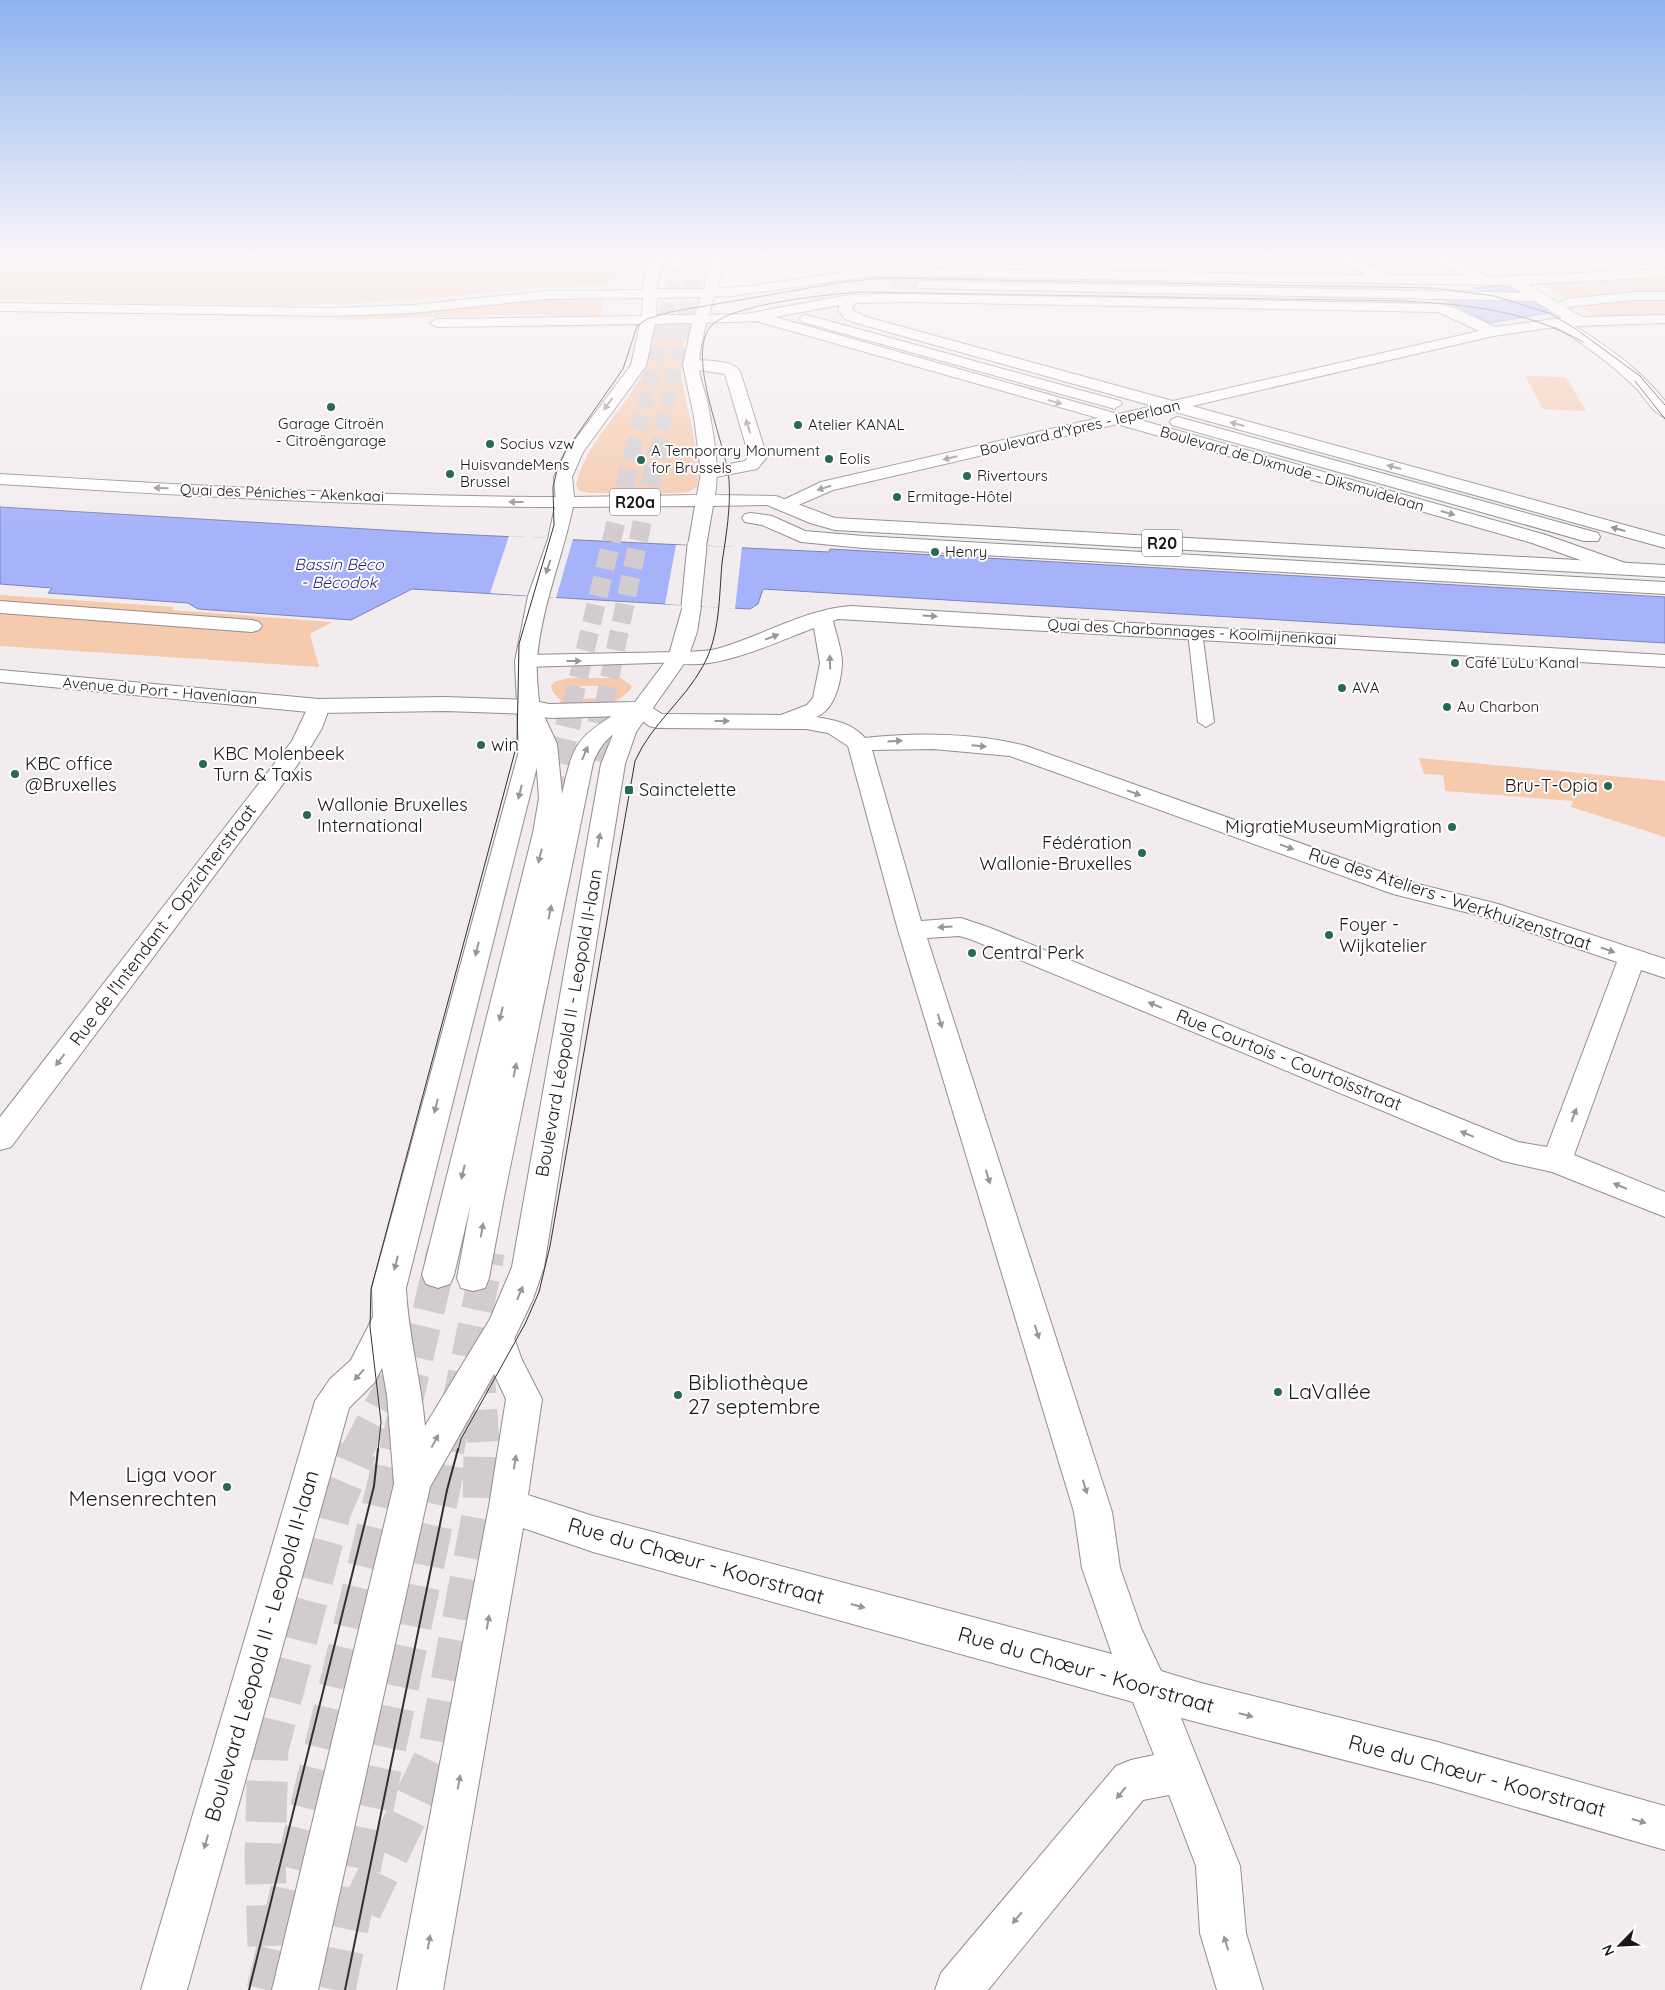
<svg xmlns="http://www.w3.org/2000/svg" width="1665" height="1990" font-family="Quicksand,sans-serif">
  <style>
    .green { fill: #f5caad; fill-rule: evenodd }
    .water { fill: #a6b2fa; stroke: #7c84b6 }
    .pier { fill: #f3ecef }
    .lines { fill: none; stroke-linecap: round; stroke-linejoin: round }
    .trunk-tunnel-far4 { stroke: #d2cccf; stroke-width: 15; stroke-dasharray: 15 8; stroke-linecap: butt }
    .trunk-tunnel-far3 { stroke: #d2cccf; stroke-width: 19; stroke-dasharray: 19 9; stroke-linecap: butt }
    .trunk-tunnel-far2 { stroke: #d2cccf; stroke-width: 25; stroke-dasharray: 25 12; stroke-linecap: butt }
    .trunk-tunnel-far1 { stroke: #d2cccf; stroke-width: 32; stroke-dasharray: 32 16; stroke-linecap: butt }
    .trunk-tunnel { stroke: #d2cccf; stroke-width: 41; stroke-dasharray: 41 21; stroke-linecap: butt }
    .service-casing { stroke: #948d90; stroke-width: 2 }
    .pedestrian-casing { stroke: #948d90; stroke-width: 2 }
    .minor-casing { stroke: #948d90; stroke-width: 2 }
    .tertiary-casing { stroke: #948d90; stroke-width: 2 }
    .primary-casing { stroke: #948d90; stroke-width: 2 }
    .trunk-casing { stroke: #948d90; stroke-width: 2 }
    .service { fill: #fff; fill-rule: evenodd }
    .pedestrian { fill: #fff; fill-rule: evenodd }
    .minor { fill: #fff; fill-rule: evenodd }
    .tertiary { fill: #fff; fill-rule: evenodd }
    .primary { fill: #fff; fill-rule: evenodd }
    .trunk { fill: #fff; fill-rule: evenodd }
    .tram-far1 { stroke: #333031; stroke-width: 1 }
    .tram { stroke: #333031; stroke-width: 2 }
    .primary-bridge-casing { stroke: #948d90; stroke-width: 21; stroke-linecap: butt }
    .primary-bridge { stroke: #fff; stroke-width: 19 }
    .oneway { fill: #989797 }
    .poi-dot { fill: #296956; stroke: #fff; stroke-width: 2 }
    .labels { text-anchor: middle; stroke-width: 4; stroke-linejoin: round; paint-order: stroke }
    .far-poi-label { font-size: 15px; fill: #1a1718; stroke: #fff; text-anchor: start }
    .far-street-label { font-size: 15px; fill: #1a1718; stroke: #fff }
    .shield { fill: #fff; stroke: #5f5d5d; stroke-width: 1 }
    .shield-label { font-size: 16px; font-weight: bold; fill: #1a1718 }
    .far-water-label { font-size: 16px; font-style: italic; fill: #261f83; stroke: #fff }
    .poi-label { font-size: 18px; fill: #1a1718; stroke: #fff; text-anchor: start }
    .street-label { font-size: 18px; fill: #1a1718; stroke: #fff }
    .near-poi-label { font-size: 21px; fill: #1a1718; stroke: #fff; text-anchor: start }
    .near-street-label { font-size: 21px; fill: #1a1718; stroke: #fff }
  </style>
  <rect width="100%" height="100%" fill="#f3ecef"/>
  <g class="green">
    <path d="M245,255H622L614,283L611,284C524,286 438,300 351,303C234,308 117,301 0,299V257C82,258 164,265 245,255Z"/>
    <path d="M1349,255H1423L1471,277L1394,279Z"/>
    <path d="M1665,277V318L1602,319L1542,284Z"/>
    <path d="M890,280L1393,288L1401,300L890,290Z"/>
    <path d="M823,297L827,298L794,307L742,313Z"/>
    <path d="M606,298L599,307L603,308L601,315H496L342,320L341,318L521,301Z"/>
    <path d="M666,325H678L686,330L681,376L700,466L697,487L688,492L676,493H590L579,491L576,485C587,437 632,405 649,359H656L657,354H664V352H651L656,330Z"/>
    <path d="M1525,376L1566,377L1586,411L1543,409Z"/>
    <path d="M0,595L174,607L172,610L332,622L310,634L319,667L0,646Z"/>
    <path d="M569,678H621L632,686L629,691L603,712L570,711L552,691L551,686L554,682ZM603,686L601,698L577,699L580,686Z"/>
    <path d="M1419,758L1665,781V837L1571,807L1573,801L1445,791L1443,775L1424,774Z"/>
  </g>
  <g class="water">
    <path d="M1507,285L1522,294L1488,293L1474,288Z"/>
    <path d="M1438,297L1526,299L1554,312L1490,323Z"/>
    <path d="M0,507L433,533L829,552L830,549L1665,597V643L763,589L758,604L750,609L412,589L351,620L198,609L188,603L48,593L52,588L0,584Z"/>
  </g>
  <g class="pier">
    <path d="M509,536L573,539L556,598L490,593Z"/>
    <path d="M676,545L742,547L735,609L665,604Z"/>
  </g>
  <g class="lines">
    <g class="trunk-tunnel-far4">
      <path d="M633,452L678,264"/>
      <path d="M657,452L695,271"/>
    </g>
    <g class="trunk-tunnel-far3">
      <path d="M572,705L633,451"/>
      <path d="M604,705L657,451"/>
    </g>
    <g class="trunk-tunnel-far2">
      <path d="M592,760L604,704"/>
      <path d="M550,799L573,704"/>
    </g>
    <g class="trunk-tunnel-far1">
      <path d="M478,1362L484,1451"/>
      <path d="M357,1451L387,1394L401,1361"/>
      <path d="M395,1451L443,1250"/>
      <path d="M448,1451L489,1252"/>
    </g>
    <g class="trunk-tunnel">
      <path d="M361,1910L438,1751L483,1511L484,1449"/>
      <path d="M268,1946L265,1858L268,1749L331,1510L357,1449"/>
      <path d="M267,1990L396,1449"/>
      <path d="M335,1990L448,1449"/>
    </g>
    <g class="service-casing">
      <path id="service" d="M1195,628L1202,632L1214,722L1206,727L1198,722L1188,632Z"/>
    </g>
    <g class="pedestrian-casing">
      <g id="pedestrian">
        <path d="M923,281L1533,293L1540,297L1533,301L918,288L916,285L918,282Z"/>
        <path d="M1633,292H1665V300H1633L1566,307L1559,303L1566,299Z"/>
        <path d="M807,315L1120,401L1122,404L1114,409L1108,407L802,322L800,319L802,316Z"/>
        <path d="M1178,417L1598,533L1600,537L1598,541H1584L1172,425L1170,422L1172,419Z"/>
        <path d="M751,513L772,516L805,531L863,536L1665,582V594L863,548L801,542L762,525L745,522L742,518L745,514Z"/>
        <path d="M0,601L252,620L259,622L262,626L259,630L252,632L0,613Z"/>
      </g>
    </g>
    <g class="minor-casing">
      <g id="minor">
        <path d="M1332,255H1348L1389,275L1468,276L1429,258L1428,255H1444L1489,277L1665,269V277L1527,284L1582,317L1665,315V323L1575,326C1608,347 1641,370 1665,401V417C1653,414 1644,396 1636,388C1612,364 1585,345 1556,327L1493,336L1192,406L1665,536V548L1172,411L1137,419L1546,535L1631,565L1634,569L1631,573H1617L1532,543L1117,424L833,490L787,510L781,509L778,505L781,501L821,482L1098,418L756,321L701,323L694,319L701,315L746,314L850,295L909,294L1439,304L1455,308L1495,327L1562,318L1509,285L873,276L731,296L710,297L703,293L710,289L751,286L873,268L1367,275L1333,258ZM909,302L1438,312L1479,331L1173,401L866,317L852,310L855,303ZM840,305L838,310L845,319L856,323L1153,406L1118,414L775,317Z"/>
        <path d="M691,360C705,361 731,359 740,371L767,457L757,469L710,478L704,477L701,473L704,469L745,461L749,456L725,374L686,368L683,365Z"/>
        <path d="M0,474C188,485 377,497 565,497L571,498L574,502L571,506L565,507C377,507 188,496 0,484Z"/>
        <path d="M851,606L1665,655V667L838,619L833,621C836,634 842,650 842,663C841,682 835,710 816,717C834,720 852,723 865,738C915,732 978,733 1026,746L1410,882L1498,904L1665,959V978L1641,970L1574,1155L1665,1192V1217L1552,1172L1503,1161L970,939L959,936L927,938L1112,1512L1120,1568L1141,1628L1161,1671L1201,1683L1434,1741L1665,1806V1850L1434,1783L1181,1718L1240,1866L1246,1933L1263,1990H1217L1200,1933L1196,1866L1169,1795L1143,1800L988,1990H935L941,1973L1116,1766L1131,1760L1154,1755L1133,1702L593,1552L523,1528L443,1990H397L489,1506L506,1399L488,1361L481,1337L486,1327L498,1323L510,1327L522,1360L542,1399L528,1495L593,1516L1112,1654L1082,1568L1074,1512L898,930L848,746L828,733L806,729L657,728L649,726L628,709L631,704C644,701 651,707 662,714L781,715L807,705L813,698L820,663L814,628C773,643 714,673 671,662L668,658L671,654C687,650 704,653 720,648C764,635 806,609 851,606ZM933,749L1010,756L1393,894L1481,916L1617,962L1547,1147L1518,1142L988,927L961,918L921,921L872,750Z"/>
        <path d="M319,699L327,701L330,706L322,728L310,748L11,1147L0,1150V1117L292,741L311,701Z"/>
        <path d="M390,1303L402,1307L407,1317L375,1382L349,1408L187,1990H141L315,1401L330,1379L351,1360L378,1307Z"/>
      </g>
    </g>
    <g class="tertiary-casing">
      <g id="tertiary">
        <path d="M678,652L685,654L688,658L685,662L526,667L519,665L515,661L519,657L526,655Z"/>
        <path d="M0,670L319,699L445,697L529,700L537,702L540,707L537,712L529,714L445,711L319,713L0,682Z"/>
      </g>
    </g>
    <g class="primary-casing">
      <path id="primary" d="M653,255H666L658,279L657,289H704L710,255H724C719,292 702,325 699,363C698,374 704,389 707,400C713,432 720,464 715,495L776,496L835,518L1665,565V577L835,530L810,523L767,505L713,506L706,546L704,550H690L688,546L695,506L573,507C562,559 541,608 537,660C536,674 538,689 539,702L549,704L635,702L668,658L684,602L691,600L698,602L701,606L697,632L688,658L636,732L625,764L544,1267L533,1299L514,1339L430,1487L318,1990H272L394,1484L387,1395L373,1317L372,1288L519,751L515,661L528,596L548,539L556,502L554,477L566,452L631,365L640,324L437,327L430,323L437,319L642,316L643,298L546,299L413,313L331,316L0,311V303L331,308L413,305L546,291L644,290V279ZM701,297L695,315H656L657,298ZM692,323L683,365L694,417L701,473L697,495L574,497L572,477L583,452L646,366L655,324ZM539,716L549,718L625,716L614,732L601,764L512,1267L490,1319L425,1426C421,1379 408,1335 406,1288L541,751Z"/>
    </g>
    <g class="trunk-casing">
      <g id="trunk">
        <path d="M673,255H686L683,267H673L671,264Z"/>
        <path d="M529,700L537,702L540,707L557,744L562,794C573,748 573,740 615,714C626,708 634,701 647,704L650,709L647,714C622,729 604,734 593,763L505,1192L489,1278L485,1288L473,1291L461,1288L457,1278L471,1203L454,1275L450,1284L438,1288L426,1284L422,1275L533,833L539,798L535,744L518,707L521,702Z"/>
      </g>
    </g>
    <use href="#service" class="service"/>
    <use href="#pedestrian" class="pedestrian"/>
    <use href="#minor" class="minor"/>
    <use href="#tertiary" class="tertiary"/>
    <use href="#primary" class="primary"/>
    <use href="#trunk" class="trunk"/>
    <g class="tram-far1">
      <path d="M1635,381L1665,419"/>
      <path d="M378,1451L381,1422L370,1327L371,1289L517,744L519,644L554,525L553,487L558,466L565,452L623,369L637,326L647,319L670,312L844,282L881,278L1433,288L1494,296L1549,313L1576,329L1640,376L1665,405"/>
      <path d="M458,1451L461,1439L525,1324L539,1292L550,1246L635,761C652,723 684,701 703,666C720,636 719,597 722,563C726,536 731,507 729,480C726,443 685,356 711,326C730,304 831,294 861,292L1401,301C1465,304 1526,310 1583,342"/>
    </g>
    <g class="tram">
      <path d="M249,1990L374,1486L378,1449"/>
      <path d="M345,1990L447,1490L458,1449"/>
    </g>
    <g class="primary-bridge-casing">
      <path id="primary-bridge" d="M691,606L697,546"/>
    </g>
    <use href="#primary-bridge" class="primary-bridge"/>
  </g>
  <defs><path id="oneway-solid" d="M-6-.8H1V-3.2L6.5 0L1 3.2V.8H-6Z" transform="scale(1.25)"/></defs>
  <g class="oneway">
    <use href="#oneway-solid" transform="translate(1055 402) rotate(16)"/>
    <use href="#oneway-solid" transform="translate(608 404) rotate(125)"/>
    <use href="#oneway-solid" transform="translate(1237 424) rotate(-165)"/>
    <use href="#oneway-solid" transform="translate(748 426) rotate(-107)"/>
    <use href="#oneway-solid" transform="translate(950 458) rotate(167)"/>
    <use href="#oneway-solid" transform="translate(1394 467) rotate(-165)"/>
    <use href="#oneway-solid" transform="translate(161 488) rotate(-178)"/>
    <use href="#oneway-solid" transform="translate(824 488) rotate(162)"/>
    <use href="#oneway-solid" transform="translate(516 502) rotate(-180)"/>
    <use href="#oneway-solid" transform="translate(1448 513) rotate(16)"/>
    <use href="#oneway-solid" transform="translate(1618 529) rotate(-165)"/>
    <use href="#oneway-solid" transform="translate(548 567) rotate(108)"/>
    <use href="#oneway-solid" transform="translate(930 616) rotate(3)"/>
    <use href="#oneway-solid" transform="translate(772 637) rotate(-21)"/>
    <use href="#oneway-solid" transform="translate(574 661)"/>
    <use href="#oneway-solid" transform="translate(830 662) rotate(-92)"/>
    <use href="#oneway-solid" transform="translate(722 721)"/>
    <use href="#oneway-solid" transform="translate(895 741) rotate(-3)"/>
    <use href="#oneway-solid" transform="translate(979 746) rotate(5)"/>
    <use href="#oneway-solid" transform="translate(585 753) rotate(-67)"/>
    <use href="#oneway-solid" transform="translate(520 792) rotate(104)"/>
    <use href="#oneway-solid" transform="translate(1134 793) rotate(20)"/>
    <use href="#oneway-solid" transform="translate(599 840) rotate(-80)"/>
    <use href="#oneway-solid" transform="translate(1287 847) rotate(20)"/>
    <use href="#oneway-solid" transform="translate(540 856) rotate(104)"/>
    <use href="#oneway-solid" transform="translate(550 912) rotate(-78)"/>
    <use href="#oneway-solid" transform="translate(945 927) rotate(177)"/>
    <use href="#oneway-solid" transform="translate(477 949) rotate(104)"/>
    <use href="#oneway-solid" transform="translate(1608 950) rotate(19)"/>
    <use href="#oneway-solid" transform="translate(1155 1005) rotate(-158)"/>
    <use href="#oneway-solid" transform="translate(501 1014) rotate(104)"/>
    <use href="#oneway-solid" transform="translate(940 1021) rotate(73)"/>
    <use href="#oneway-solid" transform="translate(60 1060) rotate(127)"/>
    <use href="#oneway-solid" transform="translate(515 1070) rotate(-78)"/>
    <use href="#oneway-solid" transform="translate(436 1106) rotate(104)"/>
    <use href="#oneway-solid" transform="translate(1574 1115) rotate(-70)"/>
    <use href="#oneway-solid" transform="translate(1467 1134) rotate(-158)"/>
    <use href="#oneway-solid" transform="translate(463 1172) rotate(104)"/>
    <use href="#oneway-solid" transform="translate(988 1177) rotate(73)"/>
    <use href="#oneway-solid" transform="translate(1620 1186) rotate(-158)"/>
    <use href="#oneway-solid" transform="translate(482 1230) rotate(-80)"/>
    <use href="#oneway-solid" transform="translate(396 1263) rotate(104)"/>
    <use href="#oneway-solid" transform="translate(520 1293) rotate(-67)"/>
    <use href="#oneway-solid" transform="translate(1037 1332) rotate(73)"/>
    <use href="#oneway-solid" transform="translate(359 1375) rotate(132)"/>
    <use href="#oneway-solid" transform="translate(435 1441) rotate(-62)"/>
    <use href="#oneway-solid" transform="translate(515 1462) rotate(-81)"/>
    <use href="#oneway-solid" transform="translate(1085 1487) rotate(73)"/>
    <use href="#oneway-solid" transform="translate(858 1606) rotate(15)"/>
    <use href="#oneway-solid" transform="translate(488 1622) rotate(-80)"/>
    <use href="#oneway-solid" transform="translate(1246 1715) rotate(14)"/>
    <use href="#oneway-solid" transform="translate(459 1782) rotate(-80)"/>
    <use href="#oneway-solid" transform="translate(1121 1793) rotate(130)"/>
    <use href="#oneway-solid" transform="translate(1639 1821) rotate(16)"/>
    <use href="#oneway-solid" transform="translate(206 1842) rotate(106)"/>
    <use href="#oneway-solid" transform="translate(1017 1918) rotate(130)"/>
    <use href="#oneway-solid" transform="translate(429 1942) rotate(-80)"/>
    <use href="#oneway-solid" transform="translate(1226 1943) rotate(-107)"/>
  </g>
  <linearGradient id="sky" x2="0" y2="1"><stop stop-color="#8db3ef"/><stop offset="0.48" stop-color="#faf6f8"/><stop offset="1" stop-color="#faf6f8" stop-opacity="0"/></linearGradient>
  <rect width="1665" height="533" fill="url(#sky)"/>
  <g class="poi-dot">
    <circle cx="331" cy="407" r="5"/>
    <circle cx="798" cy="425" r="5"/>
    <circle cx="490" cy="444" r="5"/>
    <circle cx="829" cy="459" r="5"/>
    <circle cx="641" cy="460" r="5"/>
    <circle cx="450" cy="474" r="5"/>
    <circle cx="967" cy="476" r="5"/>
    <circle cx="897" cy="497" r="5"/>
    <circle cx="935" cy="552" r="5"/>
    <circle cx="1455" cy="663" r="5"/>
    <circle cx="1342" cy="688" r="5"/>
    <circle cx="1447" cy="707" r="5"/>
    <circle cx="481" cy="745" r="5"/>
    <circle cx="203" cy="764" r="5"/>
    <circle cx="15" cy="774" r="5"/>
    <circle cx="1608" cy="786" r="5"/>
    <rect x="624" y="785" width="10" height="10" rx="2.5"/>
    <circle cx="307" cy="815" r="5"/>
    <circle cx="1452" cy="827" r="5"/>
    <circle cx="1142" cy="853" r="5"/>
    <circle cx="1329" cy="935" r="5"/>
    <circle cx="972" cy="953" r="5"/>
    <circle cx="1278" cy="1392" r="5"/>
    <circle cx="678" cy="1395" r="5"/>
    <circle cx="227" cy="1487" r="5"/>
  </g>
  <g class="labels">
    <g class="far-poi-label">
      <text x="331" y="429" text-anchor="middle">Garage Citroën<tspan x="331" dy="17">- Citroëngarage</tspan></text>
      <text x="808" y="430">Atelier KANAL</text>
      <text x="500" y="449">Socius vzw</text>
      <text x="651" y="456">A Temporary Monument<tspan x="651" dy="17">for Brussels</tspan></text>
      <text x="839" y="464">Eolis</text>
      <text x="460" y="470">HuisvandeMens<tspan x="460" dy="17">Brussel</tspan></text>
      <text x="977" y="481">Rivertours</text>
      <text x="907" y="502">Ermitage-Hôtel</text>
      <text x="945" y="557">Henry</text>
      <text x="1465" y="668">Café LuLu Kanal</text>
      <text x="1352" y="693">AVA</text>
      <text x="1457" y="712">Au Charbon</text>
    </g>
    <g class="far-street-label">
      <text transform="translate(1080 428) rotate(-13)" y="5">Boulevard d'Ypres - Ieperlaan</text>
      <text transform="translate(1292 469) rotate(16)" y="5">Boulevard de Dixmude - Diksmuidelaan</text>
      <text transform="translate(282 493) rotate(2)" y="5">Quai des Péniches - Akenkaai</text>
      <text transform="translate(1192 632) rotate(3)" y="5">Quai des Charbonnages - Koolmijnenkaai</text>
      <text transform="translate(160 691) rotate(5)" y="5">Avenue du Port - Havenlaan</text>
    </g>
    <g class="shield">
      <rect x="610" y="488.5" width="50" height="27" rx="4"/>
      <rect x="1142" y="529.5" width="40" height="27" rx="4"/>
    </g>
    <g class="shield-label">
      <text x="635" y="508">R20a</text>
      <text x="1162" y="549">R20</text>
    </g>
    <g class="far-water-label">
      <text x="339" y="570">Bassin Béco<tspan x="339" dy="18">- Bécodok</tspan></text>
    </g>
    <g class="poi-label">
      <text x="491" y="751">win</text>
      <text x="213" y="760">KBC Molenbeek<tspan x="213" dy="21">Turn &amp; Taxis</tspan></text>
      <text x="25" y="770">KBC office<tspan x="25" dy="21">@Bruxelles</tspan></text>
      <text x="1598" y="792" text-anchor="end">Bru-T-Opia</text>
      <text x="639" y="796">Sainctelette</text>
      <text x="317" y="811">Wallonie Bruxelles<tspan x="317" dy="21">International</tspan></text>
      <text x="1442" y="833" text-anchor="end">MigratieMuseumMigration</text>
      <text x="1132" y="849" text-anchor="end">Fédération<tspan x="1132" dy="21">Wallonie-Bruxelles</tspan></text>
      <text x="1339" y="931">Foyer -<tspan x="1339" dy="21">Wijkatelier</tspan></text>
      <text x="982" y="959">Central Perk</text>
    </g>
    <g class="street-label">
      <text transform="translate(1450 899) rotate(18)" y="6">Rue des Ateliers - Werkhuizenstraat</text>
      <text transform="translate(163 925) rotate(-53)" y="6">Rue de l'Intendant - Opzichterstraat</text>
      <text transform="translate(569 1023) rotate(-80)" y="6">Boulevard Léopold II - Leopold II-laan</text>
      <text transform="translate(1289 1060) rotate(22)" y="6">Rue Courtois - Courtoisstraat</text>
    </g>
    <g class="near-poi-label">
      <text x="688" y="1390">Bibliothèque<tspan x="688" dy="24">27 septembre</tspan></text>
      <text x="1288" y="1399">LaVallée</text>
      <text x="217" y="1482" text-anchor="end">Liga voor<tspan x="217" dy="24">Mensenrechten</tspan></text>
    </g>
    <g class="near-street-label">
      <text transform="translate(696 1561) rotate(16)" y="7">Rue du Chœur - Koorstraat</text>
      <text transform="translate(262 1646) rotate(-74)" y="7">Boulevard Léopold II - Leopold II-laan</text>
      <text transform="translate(1086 1670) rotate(16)" y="7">Rue du Chœur - Koorstraat</text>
      <text transform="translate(1477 1776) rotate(15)" y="7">Rue du Chœur - Koorstraat</text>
    </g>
  </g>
  <g transform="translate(1620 1945) rotate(246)" stroke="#ffffff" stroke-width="4" paint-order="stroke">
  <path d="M0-4L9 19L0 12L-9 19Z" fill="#1a1718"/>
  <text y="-8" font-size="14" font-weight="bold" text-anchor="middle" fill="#1a1718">N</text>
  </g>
</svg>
